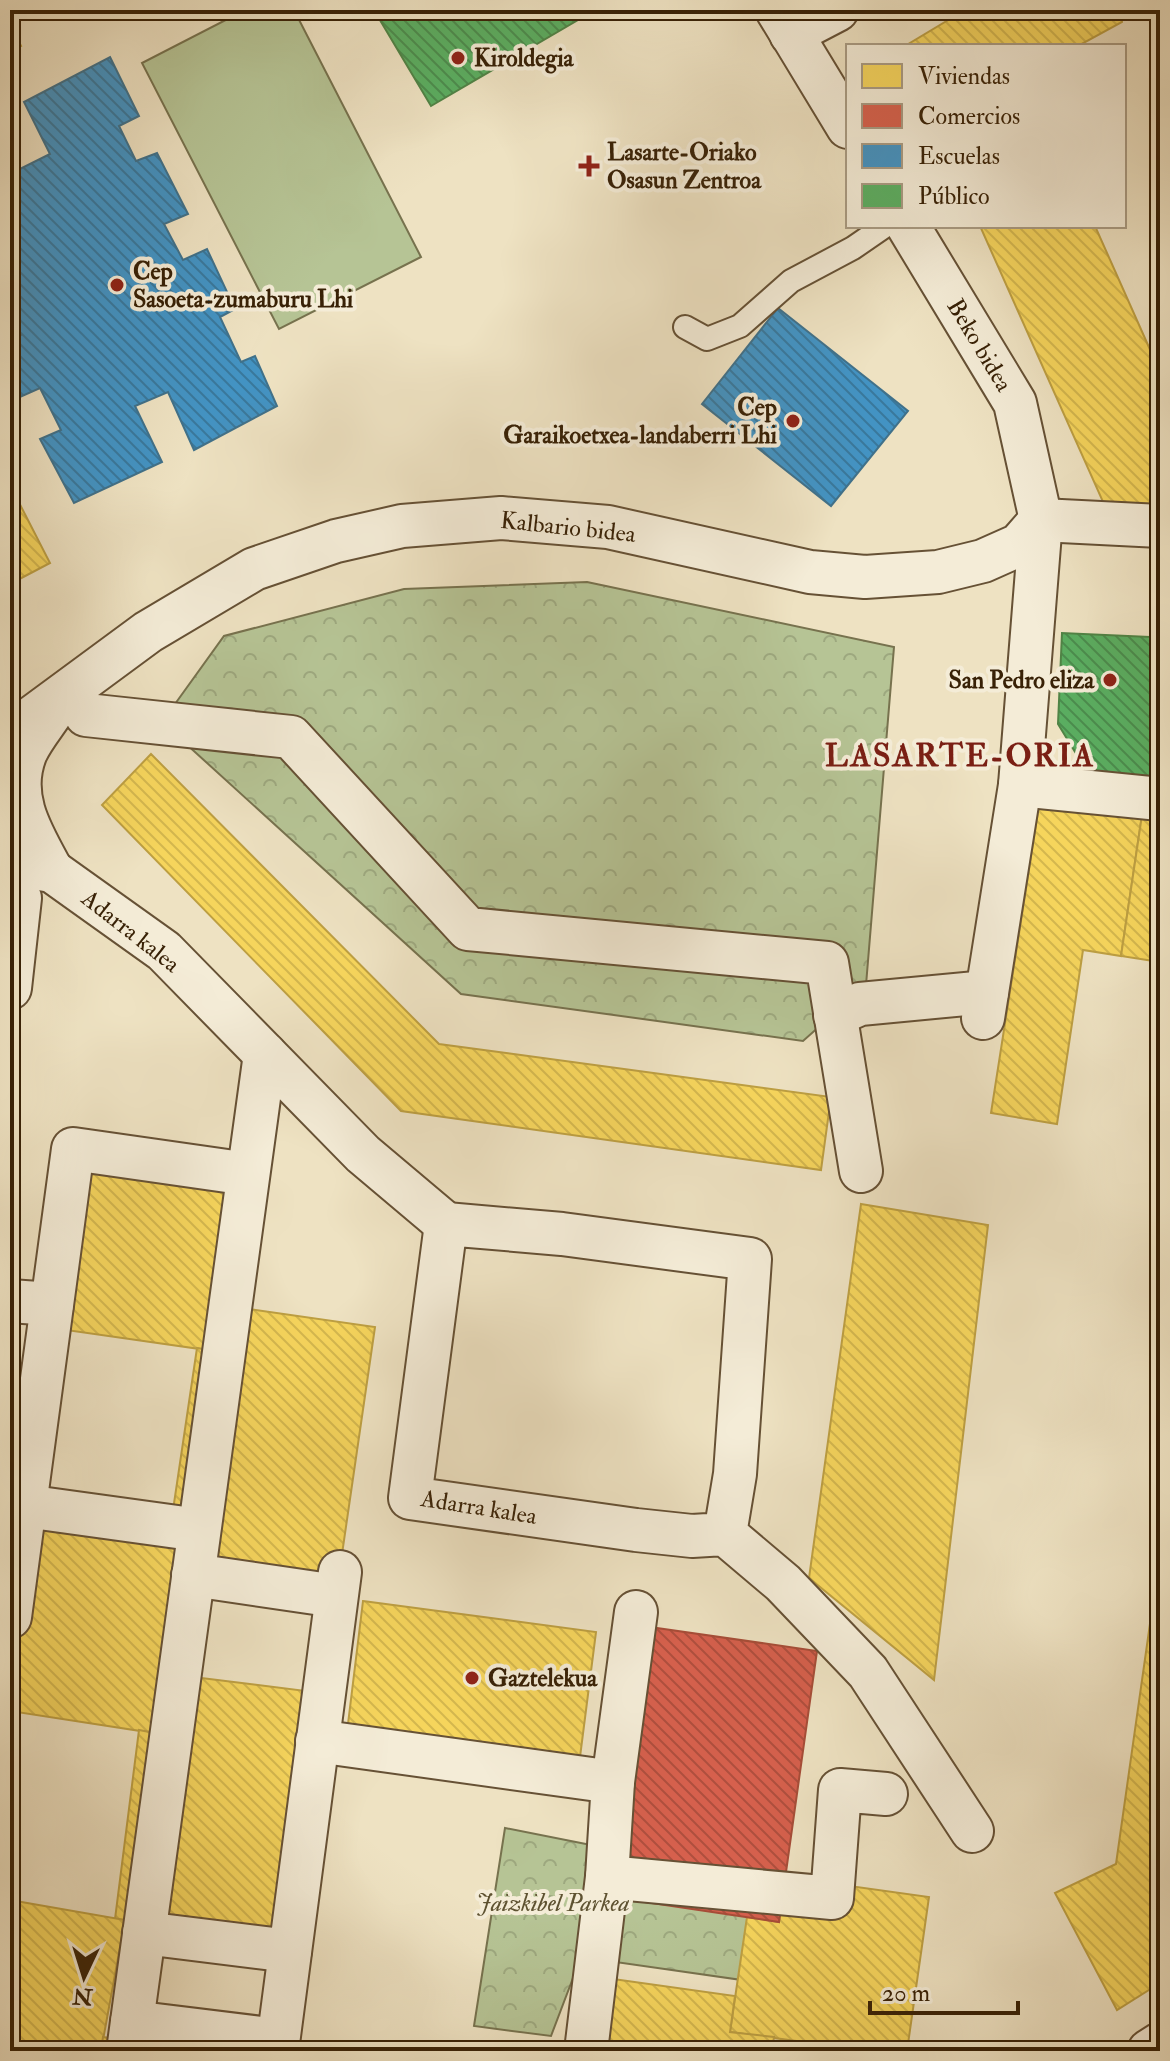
<svg xmlns="http://www.w3.org/2000/svg" width="1170" height="2061" font-family="'IM FELL Double Pica',serif">
  <style>
    .forest { fill: url(#forest-crowns); stroke: #77724e; stroke-width: 2 }
    .pitch { fill: #b6c495; stroke: #77724e; stroke-width: 2 }
    .homes { fill: url(#homes-back-hatch); stroke: #bd9f42; stroke-width: 2 }
    .shops { fill: url(#shops-back-hatch); stroke: #a74d38; stroke-width: 2 }
    .schools { fill: url(#schools-back-hatch); stroke: #40718a; stroke-width: 2 }
    .public { fill: url(#public-back-hatch); stroke: #508446; stroke-width: 2 }
    .lines { fill: none; stroke-linecap: round; stroke-linejoin: round }
    .lane-casing { stroke: #665135; stroke-width: 26 }
    .street-casing { stroke: #665135; stroke-width: 46 }
    .lane { stroke: #f4ecd7; stroke-width: 22 }
    .street { stroke: #f4ecd7; stroke-width: 42 }
    .poi-dot { fill: #8f2418; stroke: #f4ecd7; stroke-width: 3 }
    .labels { text-anchor: middle; stroke-width: 8; stroke-linejoin: round; paint-order: stroke }
    .poi-label { font-size: 24px; font-weight: bold; fill: #382106; stroke: #f4ecd7; text-anchor: start }
    .street-label { font-size: 24px; fill: #382106; stroke: #f4ecd7 }
    .park-label { font-size: 24px; font-style: italic; fill: #5e5231; stroke: #f4ecd7 }
    .district-label { font-size: 32px; font-weight: bold; letter-spacing: 2px; fill: #7a1f14; stroke: #f4ecd7 }
  </style>
  <defs>
    <pattern id="forest-crowns" width="20" height="18" patternUnits="userSpaceOnUse" patternTransform="scale(2)"><rect width="20" height="18" fill="#b6c495"/><path d="M2 6a3 3 0 1 1 6 0M12 15a3 3 0 1 1 6 0" fill="none" stroke="#9da87f"/></pattern>
    <pattern id="homes-back-hatch" width="6" height="6" patternUnits="userSpaceOnUse" patternTransform="scale(2)"><rect width="6" height="6" fill="#f6d55c"/><path d="M-1 5l2 2M0 0l6 6M5-1l2 2" fill="none" stroke="#d4b74e"/></pattern>
    <pattern id="shops-back-hatch" width="6" height="6" patternUnits="userSpaceOnUse" patternTransform="scale(2)"><rect width="6" height="6" fill="#d6604d"/><path d="M-1 5l2 2M0 0l6 6M5-1l2 2" fill="none" stroke="#af4f3e"/></pattern>
    <pattern id="schools-back-hatch" width="6" height="6" patternUnits="userSpaceOnUse" patternTransform="scale(2)"><rect width="6" height="6" fill="#4393c3"/><path d="M-1 5l2 2M0 0l6 6M5-1l2 2" fill="none" stroke="#39789c"/></pattern>
    <pattern id="public-back-hatch" width="6" height="6" patternUnits="userSpaceOnUse" patternTransform="scale(2)"><rect width="6" height="6" fill="#5aae61"/><path d="M-1 5l2 2M0 0l6 6M5-1l2 2" fill="none" stroke="#4b8d4e"/></pattern>
  </defs>
  <rect width="100%" height="100%" fill="#eee2c2"/>
  <filter id="stains"><feTurbulence type="fractalNoise" baseFrequency=".0025" numOctaves="4"/><feColorMatrix values="0 0 0 0 .2 0 0 0 0 .09 0 0 0 0 .02 0 0 0 .5 -.17"/></filter>
  <radialGradient id="worn" r=".72"><stop offset=".6" stop-color="#630" stop-opacity="0"/><stop offset="1" stop-color="#630" stop-opacity=".3"/></radialGradient>
  <g class="forest">
    <path d="M587,582L894,647L866,985L803,1041L461,994L162,722L224,636L404,589Z"/>
    <path d="M505,1828L606,1848L764,1893L749,1981L581,1957L551,2036L474,2026Z"/>
  </g>
  <path class="pitch" d="M245,10H294L421,257L279,329L142,63Z"/>
  <g class="homes">
    <path d="M965,10H1120L1122,22L1078,46H905Z"/>
    <path d="M10,23L21,46L10,51Z"/>
    <path d="M980,226H1095L1160,372V514L1108,513Z"/>
    <path d="M10,485L50,563L10,584Z"/>
    <path d="M151,754L439,1044L831,1097L821,1170L401,1111L102,805Z"/>
    <path d="M1040,799L1142,815L1121,956L1083,950L1057,1124L991,1113Z"/>
    <path d="M1142,815L1160,818V962L1121,956Z"/>
    <path d="M70,1158L248,1184L221,1352L45,1327Z"/>
    <path d="M861,1204L988,1225L934,1680L809,1578Z"/>
    <path d="M228,1306L375,1327L333,1616L168,1544L197,1348L221,1352Z"/>
    <path d="M34,1525L190,1547L160,1734L10,1711V1684Z"/>
    <path d="M1160,1553V1983L1117,2010L1055,1893L1116,1864Z"/>
    <path d="M363,1601L596,1632L580,1757L348,1724Z"/>
    <path d="M169,1674L322,1693L287,1968L125,1920L115,1919L139,1730L160,1734Z"/>
    <path d="M785,1877L929,1897L907,2051H869L730,2032L747,1917L779,1922Z"/>
    <path d="M10,1900L125,1920L101,2051H10Z"/>
    <path d="M606,1978L735,1996L730,2032L774,2037L772,2051H596Z"/>
    <path d="M103,2037L202,2051H101Z"/>
    <path d="M921,2047L1015,2050L921,2051Z"/>
  </g>
  <path class="shops" d="M643,1626L817,1651L779,1922L604,1896Z"/>
  <g class="schools">
    <path d="M110,57L139,116L119,126L136,161L157,153L188,214L164,224L183,260L207,249L235,309L220,317L241,362L255,356L277,406L194,450L168,392L135,406L162,462L74,503L40,439L61,430L40,388L20,397L10,377V342L21,335L10,316V156L18,170L50,154L24,102Z"/>
    <path d="M778,308L908,411L831,506L702,404Z"/>
  </g>
  <g class="public">
    <path d="M374,10H595L431,106Z"/>
    <path d="M1150,626L1160,627V790L1117,788L1083,765L1058,724L1062,633L1150,637Z"/>
  </g>
  <g class="lines">
    <g class="lane-casing">
      <path id="lane" d="M685,327L707,339L740,326L791,281L853,248L885,226"/>
    </g>
    <g class="street-casing">
      <g id="street">
        <path d="M777,10L848,127"/>
        <path d="M791,34L837,10"/>
        <path d="M908,226L1015,403L1041,520L1020,785L983,1018"/>
        <path d="M1041,520L1160,526"/>
        <path d="M86,715L291,737L468,929L827,963L861,1171"/>
        <path d="M10,731L30,719L148,632L254,569L336,541L402,526L501,518L608,527L810,572L865,577L938,572L983,561L1019,545L1041,520"/>
        <path d="M1020,785L1160,799"/>
        <path d="M10,864L52,871L164,951L363,1154L446,1224"/>
        <path d="M52,871C31,833 8,796 26,752C33,737 45,723 54,709"/>
        <path d="M10,988L20,898"/>
        <path d="M835,1015L860,1004L987,992"/>
        <path d="M10,1301L52,1304"/>
        <path d="M11,1485L25,1506L199,1530"/>
        <path d="M725,1534L735,1474L750,1259L562,1234L446,1224L410,1498L636,1530L692,1536L725,1534L783,1583L868,1672L972,1831"/>
        <path d="M193,1575L336,1596"/>
        <path d="M10,1617L73,1149L248,1174"/>
        <path d="M317,1741L613,1782L636,1612"/>
        <path d="M613,1782L607,1877L832,1898L840,1790L886,1794"/>
        <path d="M144,1933L290,1951"/>
        <path d="M132,2022L278,2040"/>
        <path d="M128,2051L265,1054"/>
        <path d="M277,2051L340,1572"/>
        <path d="M586,2051L607,1877"/>
        <path d="M1149,2051L1160,2044"/>
      </g>
    </g>
    <use href="#lane" class="lane"/>
    <use href="#street" class="street"/>
  </g>
  <g class="poi-dot">
    <circle cx="458" cy="58" r="8"/>
    <path d="M585 154h8v8h8v8h-8v8h-8v-8h-8v-8h8z"/>
    <circle cx="117" cy="285" r="8"/>
    <circle cx="793" cy="421" r="8"/>
    <circle cx="1110" cy="680" r="8"/>
    <circle cx="472" cy="1678" r="8"/>
  </g>
  <g class="labels">
    <g class="poi-label">
      <text x="474" y="66">Kiroldegia</text>
      <text x="607" y="160">Lasarte-Oriako<tspan x="607" dy="28">Osasun Zentroa</tspan></text>
      <text x="133" y="279">Cep<tspan x="133" dy="28">Sasoeta-zumaburu Lhi</tspan></text>
      <text x="777" y="415" text-anchor="end">Cep<tspan x="777" dy="28">Garaikoetxea-landaberri Lhi</tspan></text>
      <text x="1094" y="688" text-anchor="end">San Pedro eliza</text>
      <text x="488" y="1686">Gaztelekua</text>
    </g>
    <g class="street-label">
      <text transform="translate(980 345) rotate(59)" y="8">Beko bidea</text>
      <text transform="translate(568 527) rotate(6)" y="8">Kalbario bidea</text>
      <text transform="translate(131 931) rotate(38)" y="8">Adarra kalea</text>
      <text transform="translate(479 1507) rotate(9)" y="8">Adarra kalea</text>
    </g>
    <g class="park-label">
      <text x="553" y="1911">Jaizkibel Parkea</text>
    </g>
    <g class="district-label">
      <text x="960" y="766">LASARTE-ORIA</text>
    </g>
  </g>
  <rect width="1170" height="2061" fill="none" stroke="#eee2c2" stroke-width="40"/>
  <rect x="12" y="12" width="1146" height="2037" fill="none" stroke="#382106" stroke-width="4"/>
  <rect x="20" y="20" width="1130" height="2021" fill="none" stroke="#382106" stroke-width="2"/>
  <rect x="846" y="44" width="280" height="184" fill="#f4ecd7" stroke="#a99b83" stroke-width="2"/>
  <rect x="862" y="64" width="40" height="24" fill="#f6d55c" stroke="#a99b83" stroke-width="2"/>
  <text x="918" y="84" font-size="24" fill="#382106">Viviendas</text>
  <rect x="862" y="104" width="40" height="24" fill="#d6604d" stroke="#a99b83" stroke-width="2"/>
  <text x="918" y="124" font-size="24" fill="#382106">Comercios</text>
  <rect x="862" y="144" width="40" height="24" fill="#4393c3" stroke="#a99b83" stroke-width="2"/>
  <text x="918" y="164" font-size="24" fill="#382106">Escuelas</text>
  <rect x="862" y="184" width="40" height="24" fill="#5aae61" stroke="#a99b83" stroke-width="2"/>
  <text x="918" y="204" font-size="24" fill="#382106">Público</text>
  <g transform="translate(84 1977) rotate(184)" stroke="#f4ecd7" stroke-width="6" paint-order="stroke">
  <path d="M0-6L14 30L0 20L-14 30Z" fill="#382106"/>
  <text y="-12" font-size="22" font-weight="bold" text-anchor="middle" fill="#382106">N</text>
  </g>
  <path d="M870 2001v12h148v-12" fill="none" stroke="#382106" stroke-width="4"/>
  <text x="882" y="2001" font-size="24" fill="#382106" stroke="#f4ecd7" stroke-width="6" paint-order="stroke">20 m</text>
  <rect width="100%" height="100%" filter="url(#stains)"/>
  <rect width="100%" height="100%" fill="url(#worn)"/>
</svg>
